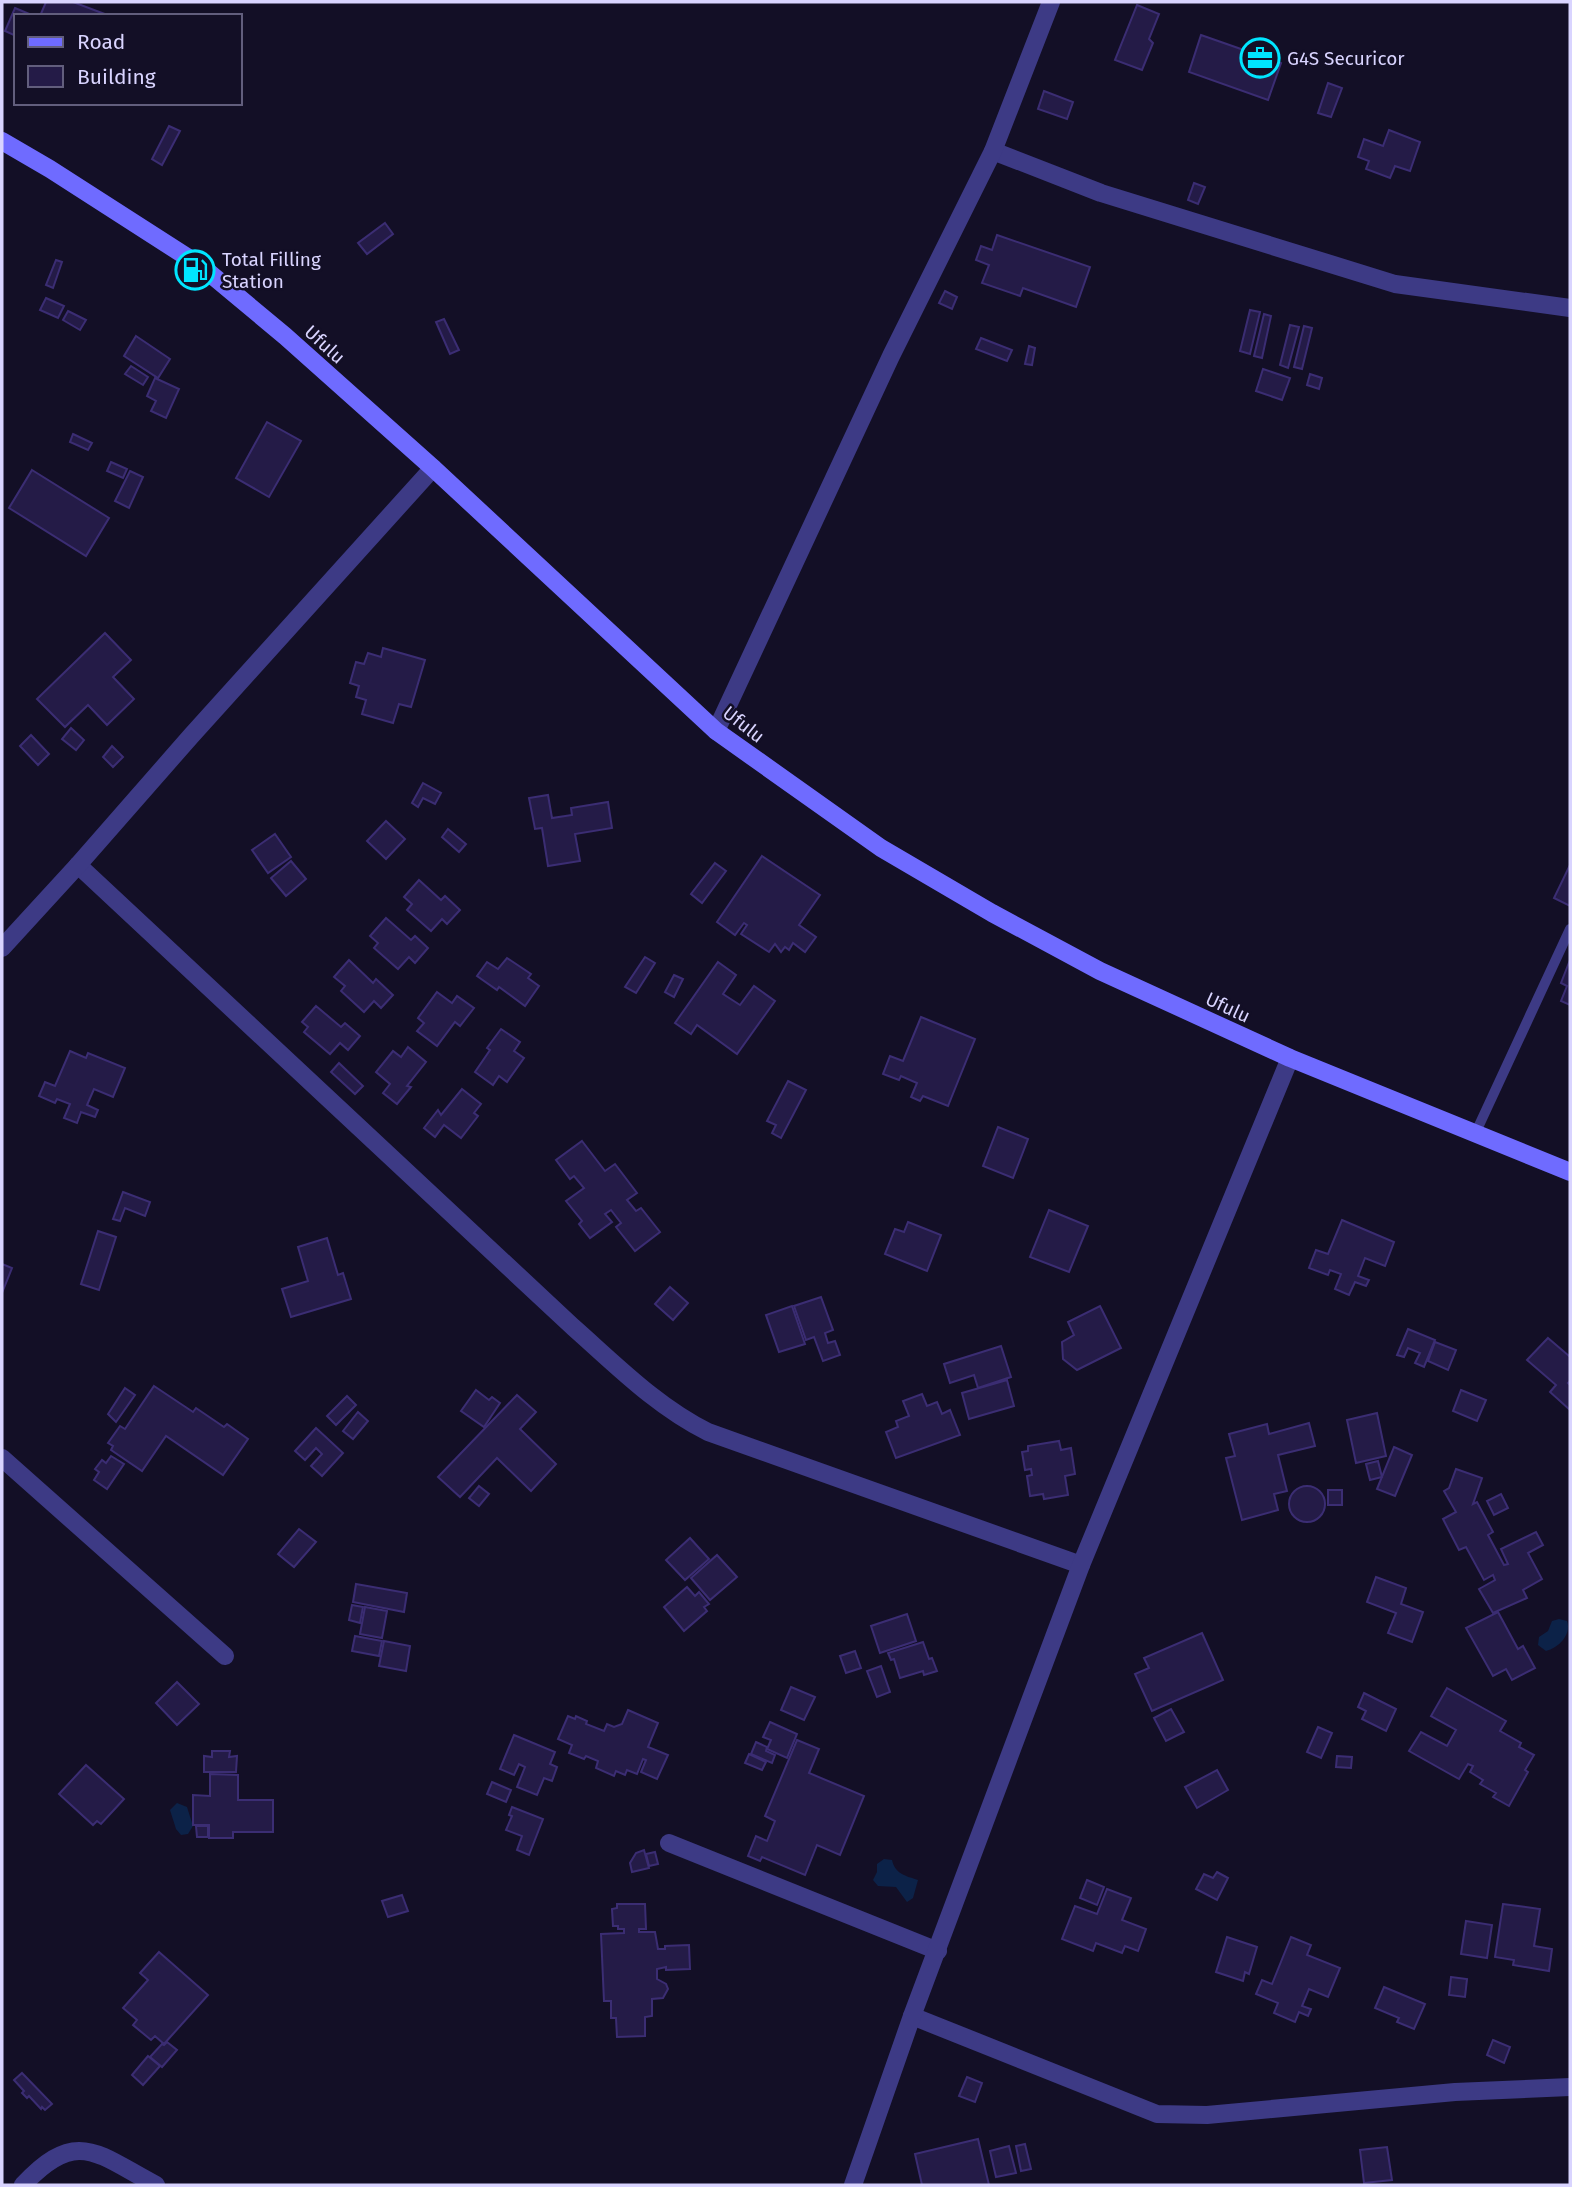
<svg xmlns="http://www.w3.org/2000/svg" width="1572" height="2187" font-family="'Fira Sans',sans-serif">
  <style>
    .water { fill: #0c2248 }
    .building { fill: #241b47; stroke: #3b2d73; stroke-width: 2 }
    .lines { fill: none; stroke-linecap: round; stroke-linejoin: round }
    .lane { stroke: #3d3a85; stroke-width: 10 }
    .street { stroke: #3d3a85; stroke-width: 18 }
    .secondary { stroke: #6f6bff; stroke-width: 18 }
    .labels { text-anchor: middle; stroke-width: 5; stroke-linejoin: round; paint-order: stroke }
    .poi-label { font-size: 19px; fill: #d9d4ff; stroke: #130f26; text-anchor: start }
    .street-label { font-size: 19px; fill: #d9d4ff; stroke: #130f26 }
  </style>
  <rect width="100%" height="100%" fill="#130f26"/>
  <g class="water">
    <path d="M1559,1619L1567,1621C1572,1635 1558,1648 1546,1651L1538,1645L1539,1637L1548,1631L1552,1621Z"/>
    <path d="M177,1803L187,1807L193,1826L188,1834L181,1835L176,1829L170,1810Z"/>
    <path d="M884,1859L892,1860C895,1874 906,1876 918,1880L913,1898L907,1902L896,1887L878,1886L873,1880L877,1872V1864Z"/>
  </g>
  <g class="building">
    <path d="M46,2H73L110,16H40Z"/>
    <path d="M1137,5L1159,14L1149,39L1153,43L1142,70L1115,60Z"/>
    <path d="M15,8L34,16H16V36L5,31Z"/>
    <path d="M1201,35L1281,63L1268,100L1189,72Z"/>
    <path d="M1328,83L1342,88L1331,117L1318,113Z"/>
    <path d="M1044,91L1073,102L1067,119L1038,109Z"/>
    <path d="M169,126L180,131L162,165L152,159Z"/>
    <path d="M1389,130L1420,142L1410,171L1395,166L1390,178L1366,169L1369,161L1358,157L1364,139L1383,146Z"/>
    <path d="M1194,183L1205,187L1198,204L1188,200Z"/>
    <path d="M385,223L393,234L367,254L358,243Z"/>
    <path d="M997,235L1090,267L1076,307L1023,288L1020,296L982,283L989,265L976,260L981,246L992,250Z"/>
    <path d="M56,260L62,262L53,288L46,285Z"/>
    <path d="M945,291L957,297L952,309L939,303Z"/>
    <path d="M46,298L64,306L58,318L40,310Z"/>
    <path d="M1250,310L1260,312L1250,354L1240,351Z"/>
    <path d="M68,311L86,320L80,330L63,320Z"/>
    <path d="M1264,314L1271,316L1262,358L1254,356Z"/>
    <path d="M444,319L459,350L450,354L436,322Z"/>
    <path d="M1290,325L1299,327L1288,368L1280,365Z"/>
    <path d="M1304,326L1312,328L1302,369L1294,367Z"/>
    <path d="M136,336L170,359L158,378L124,356Z"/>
    <path d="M981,338L1012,350L1007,361L976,349Z"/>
    <path d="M1029,346L1035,348L1032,365L1025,364Z"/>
    <path d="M131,366L148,377L143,385L125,374Z"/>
    <path d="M1263,369L1290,378L1282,400L1256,391Z"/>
    <path d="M1310,374L1322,378L1319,389L1307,385Z"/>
    <path d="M155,378L179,389L166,418L151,411L156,401L147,396Z"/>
    <path d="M267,422L301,441L269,497L236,478Z"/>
    <path d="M73,434L92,443L88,450L70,442Z"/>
    <path d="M111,462L127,469L123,478L107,471Z"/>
    <path d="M32,470L109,518L86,556L9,508Z"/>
    <path d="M130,471L143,477L129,508L115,501Z"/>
    <path d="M105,633L131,660L113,677L134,699L107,725L88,705L65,727L37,699Z"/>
    <path d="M383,648L425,660L411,707L399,704L393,723L362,714L366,700L356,697L359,686L350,683L356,662L364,664L368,653L381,657Z"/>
    <path d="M71,728L84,740L76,750L62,739Z"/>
    <path d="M31,735L49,754L38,765L20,746Z"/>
    <path d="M112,746L123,757L113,767L103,757Z"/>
    <path d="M423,783L441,793L435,804L423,798L418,807L412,803Z"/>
    <path d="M548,795L552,818L572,815L571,808L608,802L612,828L575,834L580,861L548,866L542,828L535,829L529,798Z"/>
    <path d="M386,821L405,839L386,859L367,841Z"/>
    <path d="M448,829L466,844L459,852L442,837Z"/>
    <path d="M275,834L291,857L268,873L252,850Z"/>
    <path d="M762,856L820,895L799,925L816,937L805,952L793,943L789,950L785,947L781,952L775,944L769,952L741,934L747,925L744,923L735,935L717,922Z"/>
    <path d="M291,861L306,879L286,896L271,878Z"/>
    <path d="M715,863L726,871L702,903L691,894Z"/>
    <path d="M1570,865V906L1554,898Z"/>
    <path d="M419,880L441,900L445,896L460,910L447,924L442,919L431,931L407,910L412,904L404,897Z"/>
    <path d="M386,918L411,940L415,936L428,948L415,963L409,957L398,969L374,948L378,943L370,936Z"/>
    <path d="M645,957L655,963L636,993L625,987Z"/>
    <path d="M507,958L531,974L528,978L539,986L525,1006L499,987L497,990L477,976L487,962L498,969Z"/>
    <path d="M349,960L373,983L376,979L393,995L381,1008L374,1001L364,1012L341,991L345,986L334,977Z"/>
    <path d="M1570,960V1005L1561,1001L1567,986L1561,983Z"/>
    <path d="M718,962L736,975L723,994L740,1005L754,986L775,1001L737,1054L697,1025L691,1034L675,1023Z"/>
    <path d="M674,975L683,979L674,997L665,992Z"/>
    <path d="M437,992L452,1003L457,996L474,1008L460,1026L455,1022L437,1046L417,1031L424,1023L418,1018Z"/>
    <path d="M316,1006L341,1027L345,1023L360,1036L348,1050L340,1043L330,1054L304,1032L308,1027L302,1022Z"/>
    <path d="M921,1017L975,1039L948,1106L923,1096L920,1101L911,1097L917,1083L901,1076L899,1080L883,1074L890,1056L903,1061Z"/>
    <path d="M501,1029L520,1042L514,1051L524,1058L507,1082L499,1076L493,1085L475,1072L490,1050L487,1048Z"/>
    <path d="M408,1047L426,1062L407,1086L411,1087L397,1104L383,1093L390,1084L376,1072L393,1051L401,1057Z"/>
    <path d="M70,1051L86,1058L88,1053L125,1068L113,1097L94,1089L87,1105L98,1110L95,1117L81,1112L77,1123L64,1118L70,1104L57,1099L55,1103L39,1096L45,1082L55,1086Z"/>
    <path d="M339,1063L363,1086L355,1094L331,1072Z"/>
    <path d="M788,1081L806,1090L781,1138L772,1133L776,1125L767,1121Z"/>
    <path d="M462,1089L481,1104L474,1113L478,1116L461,1138L444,1125L435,1137L424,1128L438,1110L441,1115Z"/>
    <path d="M998,1127L1028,1139L1013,1178L983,1166Z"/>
    <path d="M582,1141L605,1171L615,1164L637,1193L627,1200L636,1211L641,1208L660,1232L635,1251L616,1227L621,1223L611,1210L605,1214L612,1222L590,1238L579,1224L582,1221L566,1201L584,1188L574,1176L570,1179L556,1160Z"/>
    <path d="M123,1192L150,1202L145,1216L125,1208L120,1221L113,1219Z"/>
    <path d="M1049,1210L1088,1226L1069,1272L1030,1257Z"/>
    <path d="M1342,1220L1394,1242L1385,1266L1365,1258L1358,1276L1369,1280L1366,1286L1355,1282L1349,1295L1335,1289L1341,1274L1330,1270L1328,1275L1309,1268L1316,1250L1328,1254Z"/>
    <path d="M908,1222L941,1235L927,1271L885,1254L895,1229L904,1232Z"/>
    <path d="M98,1231L116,1237L99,1290L81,1284Z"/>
    <path d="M327,1238L338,1275L343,1273L351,1299L291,1317L282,1289L308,1281L298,1247Z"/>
    <path d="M2,1264L12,1268L2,1293Z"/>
    <path d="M670,1287L688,1303L673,1320L655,1304Z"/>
    <path d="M821,1297L833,1330L825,1333L828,1343L835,1341L840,1355L823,1361L814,1337L806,1340L794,1306Z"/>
    <path d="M792,1306L805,1344L779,1352L766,1315Z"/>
    <path d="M1100,1306L1121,1348L1077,1370L1063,1359L1062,1342L1074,1335L1068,1322Z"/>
    <path d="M1408,1329L1435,1340L1424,1367L1415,1363L1420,1353L1408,1348L1404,1357L1397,1355Z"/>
    <path d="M1548,1338L1569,1356L1570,1354V1381L1568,1383L1570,1385V1410L1550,1392L1556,1385L1527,1360Z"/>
    <path d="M1435,1342L1456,1350L1448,1370L1428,1361Z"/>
    <path d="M1001,1346L1011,1377L978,1388L974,1375L950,1383L944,1364Z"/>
    <path d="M1007,1380L1014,1406L969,1419L962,1393Z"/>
    <path d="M154,1386L193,1412L196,1408L224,1427L227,1424L248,1439L223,1475L166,1436L142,1471L111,1450L113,1446L108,1443L120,1426L125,1429Z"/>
    <path d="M125,1388L135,1395L116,1422L108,1414Z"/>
    <path d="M476,1390L489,1400L492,1397L500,1403L484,1427L461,1411Z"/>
    <path d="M1461,1390L1486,1400L1477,1421L1453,1411Z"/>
    <path d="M922,1394L927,1406L937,1402L942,1414L950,1410L960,1435L896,1458L886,1432L898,1427L896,1421L909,1416L903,1401Z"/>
    <path d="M517,1395L536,1412L520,1429L556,1464L531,1491L497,1458L460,1497L438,1477Z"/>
    <path d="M347,1396L356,1405L336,1425L327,1416Z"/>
    <path d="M358,1412L368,1421L353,1439L343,1431Z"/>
    <path d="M1377,1413L1386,1456L1356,1463L1347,1420Z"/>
    <path d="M1309,1423L1315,1446L1278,1455L1287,1491L1274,1494L1278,1510L1242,1520L1226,1458L1235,1456L1229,1434L1267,1424L1269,1434Z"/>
    <path d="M316,1428L343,1453L322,1476L311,1466L322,1454L316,1448L305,1460L295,1451Z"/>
    <path d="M1059,1441L1061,1450L1071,1448L1075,1474L1065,1476L1068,1495L1044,1499L1043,1494L1030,1496L1027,1476L1032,1475L1031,1469L1025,1470L1022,1452L1028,1451V1446Z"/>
    <path d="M1394,1447L1412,1455L1395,1496L1377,1489Z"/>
    <path d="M111,1456L124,1464L107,1489L94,1480L99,1472L95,1469L102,1460L106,1463Z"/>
    <path d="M1378,1461L1382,1477L1370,1480L1366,1464Z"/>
    <path d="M1456,1469L1482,1478L1473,1504L1477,1502L1493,1532L1488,1535L1504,1565L1508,1564L1501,1549L1536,1532L1543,1545L1528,1553L1542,1579L1523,1590L1527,1598L1493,1613L1479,1589L1495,1580L1493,1575L1484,1580L1466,1547L1459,1550L1443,1519L1456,1512L1444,1491L1449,1488Z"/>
    <circle cx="1307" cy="1504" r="18"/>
    <path d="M479,1486L489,1494L479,1506L469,1498Z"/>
    <rect x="1328" y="1490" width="14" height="15"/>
    <path d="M1501,1494L1508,1508L1494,1515L1487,1501Z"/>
    <path d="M299,1529L316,1542L294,1567L278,1554Z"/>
    <path d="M690,1538L709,1559L685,1580L666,1560Z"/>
    <path d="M717,1555L737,1577L710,1600L691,1578Z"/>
    <path d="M1376,1577L1406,1588L1401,1604L1423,1612L1412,1642L1388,1633L1396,1613L1367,1602Z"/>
    <path d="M356,1584L407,1593L404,1612L353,1602Z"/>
    <path d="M687,1587L695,1596L699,1592L709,1604L704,1607L707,1611L684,1631L664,1607Z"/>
    <path d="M352,1605L363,1607L360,1623L349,1620Z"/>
    <path d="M365,1607L387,1611L382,1638L360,1634Z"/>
    <path d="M1498,1612L1518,1649L1523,1646L1535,1668L1512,1680L1506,1669L1493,1676L1466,1628Z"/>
    <path d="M907,1614L916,1641L880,1653L871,1626Z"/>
    <path d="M1202,1633L1223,1680L1152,1711L1135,1674L1149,1668L1144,1658Z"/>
    <path d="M355,1636L382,1641L379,1656L352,1651Z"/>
    <path d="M384,1641L410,1646L406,1671L379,1666Z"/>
    <path d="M923,1642L929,1659L932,1658L937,1671L924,1675L923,1671L900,1678L894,1659L891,1660L888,1653Z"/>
    <path d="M855,1651L861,1668L846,1673L840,1656Z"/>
    <path d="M881,1666L890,1692L877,1697L867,1671Z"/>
    <path d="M177,1682L199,1704L177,1725L156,1703Z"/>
    <path d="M791,1687L815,1697L804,1720L781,1710Z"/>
    <path d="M1447,1688L1506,1721L1500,1731L1521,1743L1519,1747L1534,1755L1525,1770L1528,1772L1509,1806L1493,1797L1496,1793L1480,1784L1483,1780L1470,1772L1473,1766L1468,1764L1459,1779L1409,1751L1421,1732L1447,1746L1456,1730L1431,1716Z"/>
    <path d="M1364,1693L1396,1709L1386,1731L1362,1719L1366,1711L1358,1707Z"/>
    <path d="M1171,1709L1184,1732L1166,1741L1154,1718Z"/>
    <path d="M628,1710L658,1723L648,1747L668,1755L657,1779L641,1772L646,1760L643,1759L637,1774L627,1770L625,1775L616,1771L614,1776L596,1768L598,1761L586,1756L584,1759L569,1753L572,1745L558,1739L568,1716L575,1719L576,1716L587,1721L586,1724L604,1731L607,1724L614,1727L622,1724Z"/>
    <path d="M770,1722L797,1734L787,1758L767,1749L771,1740L763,1737Z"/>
    <path d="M1318,1727L1332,1733L1321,1758L1307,1752Z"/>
    <path d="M514,1735L555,1752L550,1764L557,1767L552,1781L544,1778L537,1795L517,1787L525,1767L519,1764L514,1775L500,1769Z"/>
    <path d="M797,1740L819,1749L809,1773L864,1796L840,1855L817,1845L805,1875L762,1857L760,1861L748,1856L756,1836L767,1841L775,1821L765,1816Z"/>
    <path d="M756,1742L767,1747L766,1751L775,1755L772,1763L751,1754Z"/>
    <path d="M212,1751H230L229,1757L237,1756L236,1772H204V1756L212,1757Z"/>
    <path d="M749,1754L766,1762L762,1770L745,1763Z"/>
    <path d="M1337,1756L1352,1757L1351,1768L1336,1767Z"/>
    <path d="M86,1765L124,1799L101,1824L97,1821L93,1825L59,1794Z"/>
    <path d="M1217,1770L1228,1790L1197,1808L1185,1787Z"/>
    <path d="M210,1774L238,1775V1800H273V1832H233V1838H209V1825H193V1795L210,1796Z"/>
    <path d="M492,1782L511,1790L506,1802L487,1794Z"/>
    <path d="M512,1807L543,1819L529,1855L517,1850L522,1836L506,1830L512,1816L509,1815Z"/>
    <path d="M196,1826H208V1837H197Z"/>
    <path d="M644,1850L649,1868L632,1872L630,1863L636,1853Z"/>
    <path d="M655,1852L658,1864L649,1866L646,1854Z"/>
    <path d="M1217,1872L1228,1878L1217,1900L1196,1889L1204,1874L1213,1878Z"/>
    <path d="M1087,1880L1104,1887L1097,1905L1080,1898Z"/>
    <path d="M1107,1889L1131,1898L1122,1920L1146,1929L1138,1951L1125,1946L1122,1953L1096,1943L1093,1951L1062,1939L1075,1906L1097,1914Z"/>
    <path d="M402,1895L408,1911L388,1917L382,1901Z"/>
    <path d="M617,1904H645L646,1929H639V1932H655L658,1949H665V1946L689,1945L690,1969L666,1970V1967L657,1969V1979L666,1984L668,1989L663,1998L652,1999V2016L645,2017V2036L617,2037L616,2018H611V2001H604L601,1934L624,1933V1929H618V1926H613L612,1909L617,1908Z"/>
    <path d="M1503,1904L1540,1909L1534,1946L1552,1949L1549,1971L1513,1965L1514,1960L1495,1957Z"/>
    <path d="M1466,1921L1492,1925L1487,1958L1461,1954Z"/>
    <path d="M1227,1937L1257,1947L1249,1974L1245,1972L1243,1981L1216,1972Z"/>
    <path d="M1291,1937L1311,1945L1307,1955L1340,1968L1328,1997L1309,1989L1302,2006L1311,2009L1308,2016L1299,2012L1295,2022L1274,2013L1278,2003L1256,1994L1262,1980L1272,1984Z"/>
    <path d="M159,1952L208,1995L164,2044L155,2036L151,2040L133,2025L137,2020L123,2008L148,1980L140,1973Z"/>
    <path d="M1451,1977L1467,1979L1465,1997L1449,1995Z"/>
    <path d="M1384,1987L1425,2004L1414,2029L1397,2022L1399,2018L1375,2008Z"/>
    <path d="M1493,2040L1510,2047L1504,2063L1487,2055Z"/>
    <path d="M167,2042L177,2050L162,2067L150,2057L162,2044L164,2045Z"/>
    <path d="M148,2056L160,2066L143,2085L132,2075Z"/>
    <path d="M22,2073L52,2104L45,2110L42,2107L41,2109L29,2096L27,2098L22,2093L24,2091L14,2080Z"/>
    <path d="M967,2077L982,2083L975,2102L959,2096Z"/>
    <path d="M978,2139L989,2185H922L915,2154Z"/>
    <path d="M1025,2144L1031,2169L1021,2171L1016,2146Z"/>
    <path d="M1009,2146L1016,2173L996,2177L990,2151Z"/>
    <path d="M1387,2147L1392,2180L1364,2183L1360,2150Z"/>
  </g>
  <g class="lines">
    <path class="lane" d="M1475,1134L1570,929"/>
    <g class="street">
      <path d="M993,151L1101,193L1395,284L1570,308"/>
      <path d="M716,731L891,356L993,151L1051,2"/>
      <path d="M78,865L573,1327C616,1365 656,1406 708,1432L1081,1565"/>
      <path d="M2,948L78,865L191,736L433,468"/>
      <path d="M2,1458L225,1656"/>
      <path d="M669,1843L938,1951"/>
      <path d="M912,2016L1157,2114L1207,2115L1455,2092L1570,2087"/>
      <path d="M23,2185C77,2127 97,2154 156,2185"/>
      <path d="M853,2185L912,2016L1081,1565L1290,1058"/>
    </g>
    <path class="secondary" d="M2,141L50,169L201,266L285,336L433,468L716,731L881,848L992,913L1100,971L1290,1058L1570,1172"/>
  </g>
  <defs>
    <g id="office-ring" transform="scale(2.0125)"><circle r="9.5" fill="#130f26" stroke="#00e5ff" stroke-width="1.5"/><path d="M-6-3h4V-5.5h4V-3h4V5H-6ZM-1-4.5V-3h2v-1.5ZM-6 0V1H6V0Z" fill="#00e5ff"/></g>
    <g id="fuel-ring" transform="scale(2.0125)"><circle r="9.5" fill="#130f26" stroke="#00e5ff" stroke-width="1.5"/><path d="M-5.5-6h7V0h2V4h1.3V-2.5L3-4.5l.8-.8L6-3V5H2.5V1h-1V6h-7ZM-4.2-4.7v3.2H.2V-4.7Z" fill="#00e5ff"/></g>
  </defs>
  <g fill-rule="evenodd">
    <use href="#office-ring" x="1260" y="58"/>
    <use href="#fuel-ring" x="195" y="270"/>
  </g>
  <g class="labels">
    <g class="poi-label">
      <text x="1287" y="65">G4S Securicor</text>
      <text x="222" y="266">Total Filling<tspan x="222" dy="22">Station</tspan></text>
    </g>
    <g class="street-label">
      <text transform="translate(325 344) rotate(42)" y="7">Ufulu</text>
      <text transform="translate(744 724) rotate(38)" y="7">Ufulu</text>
      <text transform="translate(1228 1007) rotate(25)" y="7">Ufulu</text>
    </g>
  </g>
  <rect width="1572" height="2187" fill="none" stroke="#d9d4ff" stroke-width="7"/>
  <rect x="14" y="14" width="228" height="91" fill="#130f26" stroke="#625e7d" stroke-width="2"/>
  <rect x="28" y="37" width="35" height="10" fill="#6f6bff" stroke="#625e7d" stroke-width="2"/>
  <text x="77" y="49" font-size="21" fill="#d9d4ff">Road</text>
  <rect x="28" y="66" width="35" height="21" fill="#241b47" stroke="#625e7d" stroke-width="2"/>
  <text x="77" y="84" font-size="21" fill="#d9d4ff">Building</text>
</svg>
